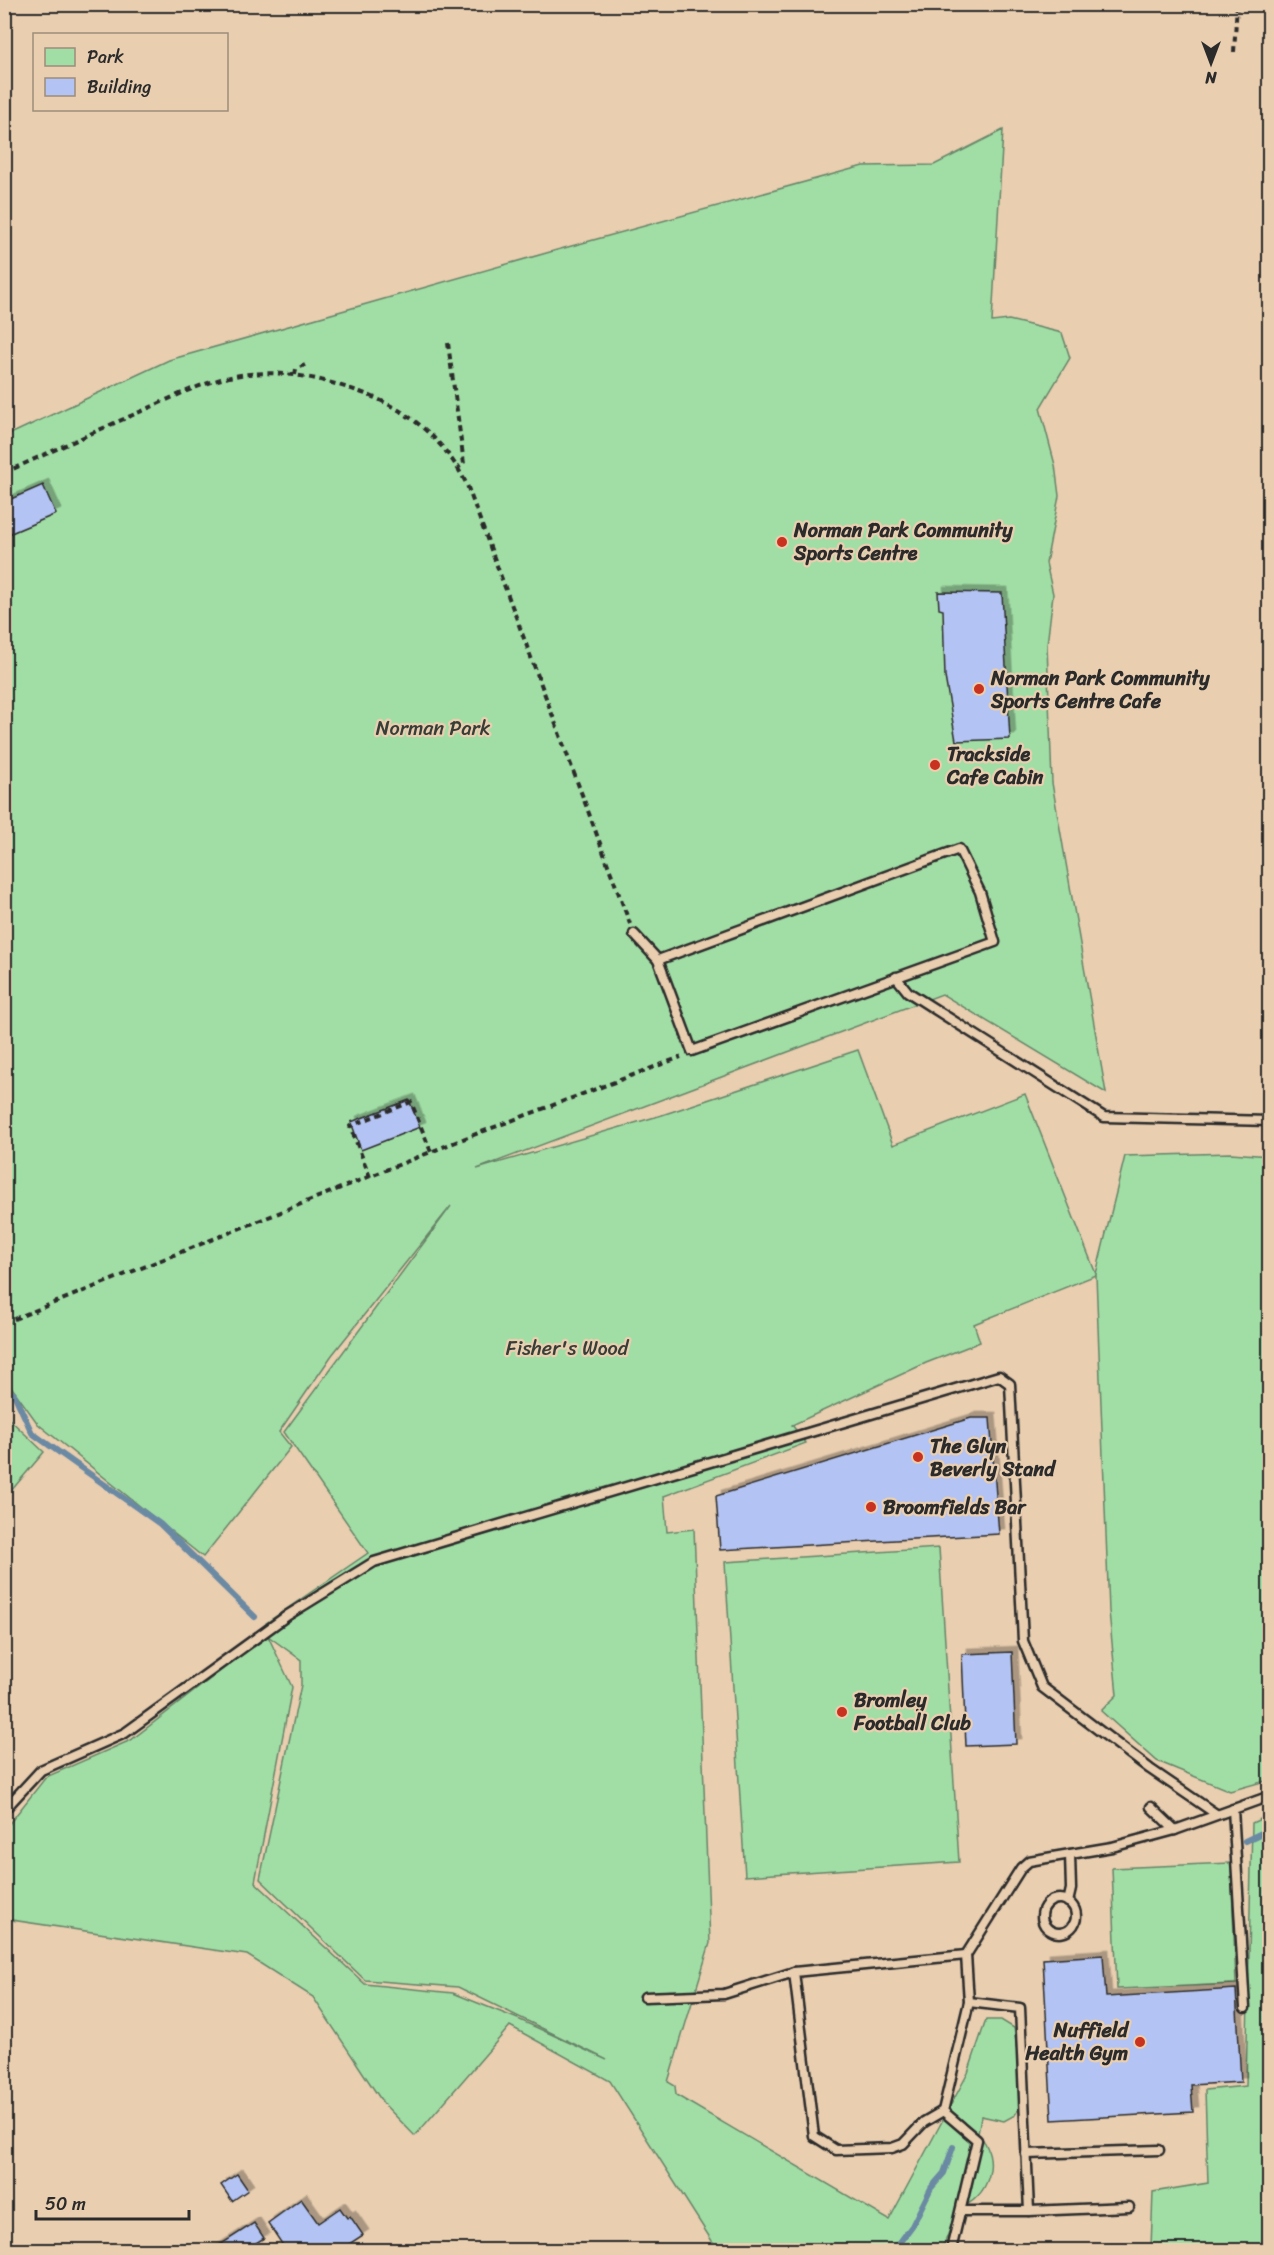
<svg xmlns="http://www.w3.org/2000/svg" width="1274" height="2255" font-family="Sriracha,sans-serif">
  <style>
    .green { fill: #a1dea5; stroke: #668468; stroke-width: 1.5; fill-rule: evenodd }
    .lines { fill: none; stroke-linecap: round; stroke-linejoin: round }
    .stream { stroke: #6b89a3; stroke-width: 6 }
    .building { fill: #b3c3f3; stroke: #2b2b2b; stroke-width: 1.5; filter: url(#shadow) }
    .service-casing { stroke: #2b2b2b; stroke-width: 13 }
    .path { stroke: #2b2b2b; stroke-width: 4; stroke-dasharray: 6 4.5; stroke-linecap: butt }
    .service { stroke: #e9ceb0; stroke-width: 8 }
    .poi-dot { fill: #c8321e; stroke: #e9ceb0; stroke-width: 2 }
    .labels { text-anchor: middle; stroke-width: 4.5; stroke-linejoin: round; paint-order: stroke }
    .poi-label { font-size: 20px; font-weight: bold; fill: #2b2b2b; stroke: #e9ceb0; text-anchor: start }
    .park-label { font-size: 20px; fill: #373d37; stroke: #e9ceb0 }
  </style>
  <defs>
    <filter id="shadow"><feDropShadow dx="5.5" dy="-5.5" stdDeviation="0" flood-color="#0004"/></filter>
  </defs>
  <rect width="100%" height="100%" fill="#e9ceb0"/>
  <filter id="ink" filterUnits="userSpaceOnUse"><feTurbulence type="fractalNoise" baseFrequency=".0167" numOctaves="2"/><feDisplacementMap in="SourceGraphic" scale="12" xChannelSelector="R" yChannelSelector="G"/><feConvolveMatrix kernelMatrix="1 2 1 2 8 2 1 2 1" color-interpolation-filters="sRGB"/></filter>
  <g filter="url(#ink)">
    <g class="green">
      <path d="M1003,130L992,322L1009,320L1062,333L1070,358L1040,408L1055,465L1059,496L1046,563L1053,594L1047,645L1052,783L1106,1093L942,994L477,1169L662,1115L858,1050L893,1145L1025,1094L1096,1274L1125,1156L1231,1153L1269,1156V1780L1230,1791L1157,1761L1101,1711L1117,1695L1109,1611L1096,1275L974,1324L980,1342L926,1363L792,1425L806,1443L664,1496L667,1532L694,1529L710,1943L668,2082L675,2086L676,2095L889,2220L968,2073L986,2020H1001L1014,2028C1017,2046 1018,2062 1018,2080C1018,2094 1024,2102 1015,2115L1004,2121L981,2116L978,2134C1002,2157 989,2200 958,2208L942,2250H721L712,2241L610,2081L510,2026L415,2136L383,2103L313,1997L247,1955L5,1919V1829L46,1777L131,1740L267,1635L266,1623L368,1553L284,1432L451,1206L332,1355L279,1432L291,1447L203,1557L38,1424L5,1378L4,437L169,360L557,250L863,166L934,165ZM268,1636L301,1660V1685L260,1879L365,1980L458,1987L607,2060L518,2019L453,1993L365,1984L255,1882L292,1687Z"/>
      <path d="M5,1415L44,1452L5,1498Z"/>
      <path d="M939,1548L959,1862L745,1876L725,1562Z"/>
      <path d="M1269,1815V2250H1112L1151,2248L1153,2192L1208,2183L1205,2090L1246,2086L1252,1823Z"/>
      <path d="M1231,1863L1236,1984L1117,1989L1112,1868Z"/>
    </g>
    <g class="lines">
      <g class="stream">
        <path d="M4,1390L14,1394L32,1433L160,1524L255,1617"/>
        <path d="M1245,1841L1270,1829"/>
        <path d="M894,2250L912,2226L931,2188L944,2173L953,2147"/>
      </g>
    </g>
    <g class="building">
      <path d="M43,485L56,514L4,536V502Z"/>
      <path d="M938,592L1002,593L1010,739L956,741L945,677L943,610L939,609Z"/>
      <path d="M409,1100L420,1127L361,1150L351,1122Z"/>
      <path d="M971,1418H990L999,1534L720,1550L716,1496Z"/>
      <path d="M1012,1652L1016,1744L966,1746L962,1654Z"/>
      <path d="M1103,1955L1106,1997L1236,1989L1241,2082L1191,2085L1193,2112L1052,2120L1043,1959Z"/>
      <path d="M237,2174L248,2190L232,2201L221,2185Z"/>
      <path d="M301,2199L318,2223L340,2208L347,2218L350,2216L363,2235L340,2250H286L268,2223Z"/>
      <path d="M254,2223L264,2238L245,2250H212Z"/>
    </g>
    <g class="lines">
      <g class="service-casing">
        <g id="service">
          <path d="M959,849L980,892L995,942L692,1051L658,960Z"/>
          <path d="M634,934L658,960"/>
          <path d="M896,977L908,992L1104,1117L1270,1121"/>
          <path d="M1151,1807L1175,1830"/>
          <path d="M1233,1809L1245,2008"/>
          <path d="M4,1810L41,1770L125,1733L288,1615L374,1562L999,1376L1010,1384L1023,1641L1042,1687L1150,1769L1216,1814"/>
          <circle cx="1059" cy="1916" r="17"/>
          <path d="M1068,1902L1071,1889L1070,1854"/>
          <path d="M645,1997L724,1994L794,1972"/>
          <path d="M969,2002L1020,2008L1029,2211L1129,2207"/>
          <path d="M943,2111L924,2122L903,2144L892,2148L836,2150L814,2136L794,1972L966,1955"/>
          <path d="M1026,2154L1159,2150"/>
          <path d="M961,2211H1029"/>
          <path d="M951,2250L977,2140L943,2111L969,2002L966,1955L1021,1868L1029,1861L1112,1847L1175,1830L1270,1796"/>
        </g>
      </g>
      <g class="path">
        <path d="M1234,52L1237,4"/>
        <path d="M448,343L464,464L459,467"/>
        <path d="M295,375L296,369L305,365"/>
        <path d="M4,473C50,452 96,431 142,411C172,398 202,382 235,376C277,368 321,378 360,392C408,409 445,440 467,485L630,924"/>
        <path d="M370,1177L350,1126L411,1102L431,1152"/>
        <path d="M4,1323L468,1137L681,1057"/>
      </g>
      <use href="#service" class="service"/>
    </g>
  </g>
  <g class="poi-dot">
    <circle cx="782" cy="542" r="6"/>
    <circle cx="979" cy="689" r="6"/>
    <circle cx="935" cy="765" r="6"/>
    <circle cx="918" cy="1457" r="6"/>
    <circle cx="871" cy="1507" r="6"/>
    <circle cx="842" cy="1712" r="6"/>
    <circle cx="1140" cy="2042" r="6"/>
  </g>
  <g class="labels">
    <g class="poi-label">
      <text x="794" y="537">Norman Park Community<tspan x="794" dy="23">Sports Centre</tspan></text>
      <text x="991" y="685">Norman Park Community<tspan x="991" dy="23">Sports Centre Cafe</tspan></text>
      <text x="947" y="761">Trackside<tspan x="947" dy="23">Cafe Cabin</tspan></text>
      <text x="930" y="1453">The Glyn<tspan x="930" dy="23">Beverly Stand</tspan></text>
      <text x="883" y="1514">Broomfields Bar</text>
      <text x="854" y="1707">Bromley<tspan x="854" dy="23">Football Club</tspan></text>
      <text x="1128" y="2037" text-anchor="end">Nuffield<tspan x="1128" dy="23">Health Gym</tspan></text>
    </g>
    <g class="park-label">
      <text x="433" y="735">Norman Park</text>
      <text x="567" y="1355">Fisher's Wood</text>
    </g>
  </g>
  <rect width="1274" height="2255" fill="none" stroke="#e9ceb0" stroke-width="24"/>
  <rect x="12" y="12" width="1250" height="2231" fill="none" stroke="#2b2b2b" stroke-width="2" filter="url(#ink)"/>
  <rect x="33" y="33" width="195" height="78" fill="#e9ceb0" stroke="#9d8d7b" stroke-width="1.5"/>
  <rect x="45" y="48" width="30" height="18" fill="#a1dea5" stroke="#9d8d7b" stroke-width="1.5"/>
  <text x="87" y="63" font-size="18" fill="#2b2b2b">Park</text>
  <rect x="45" y="78" width="30" height="18" fill="#b3c3f3" stroke="#9d8d7b" stroke-width="1.5"/>
  <text x="87" y="93" font-size="18" fill="#2b2b2b">Building</text>
  <g transform="translate(1211 63) rotate(180)" stroke="#e9ceb0" stroke-width="4.5" paint-order="stroke">
  <path d="M0-4.5L10 22L0 15L-10 22Z" fill="#2b2b2b"/>
  <text y="-9" font-size="16" font-weight="bold" text-anchor="middle" fill="#2b2b2b">N</text>
  </g>
  <path d="M36 2210v9h153v-9" fill="none" stroke="#2b2b2b" stroke-width="3"/>
  <text x="45" y="2210" font-size="18" fill="#2b2b2b" stroke="#e9ceb0" stroke-width="4.5" paint-order="stroke">50 m</text>
</svg>
